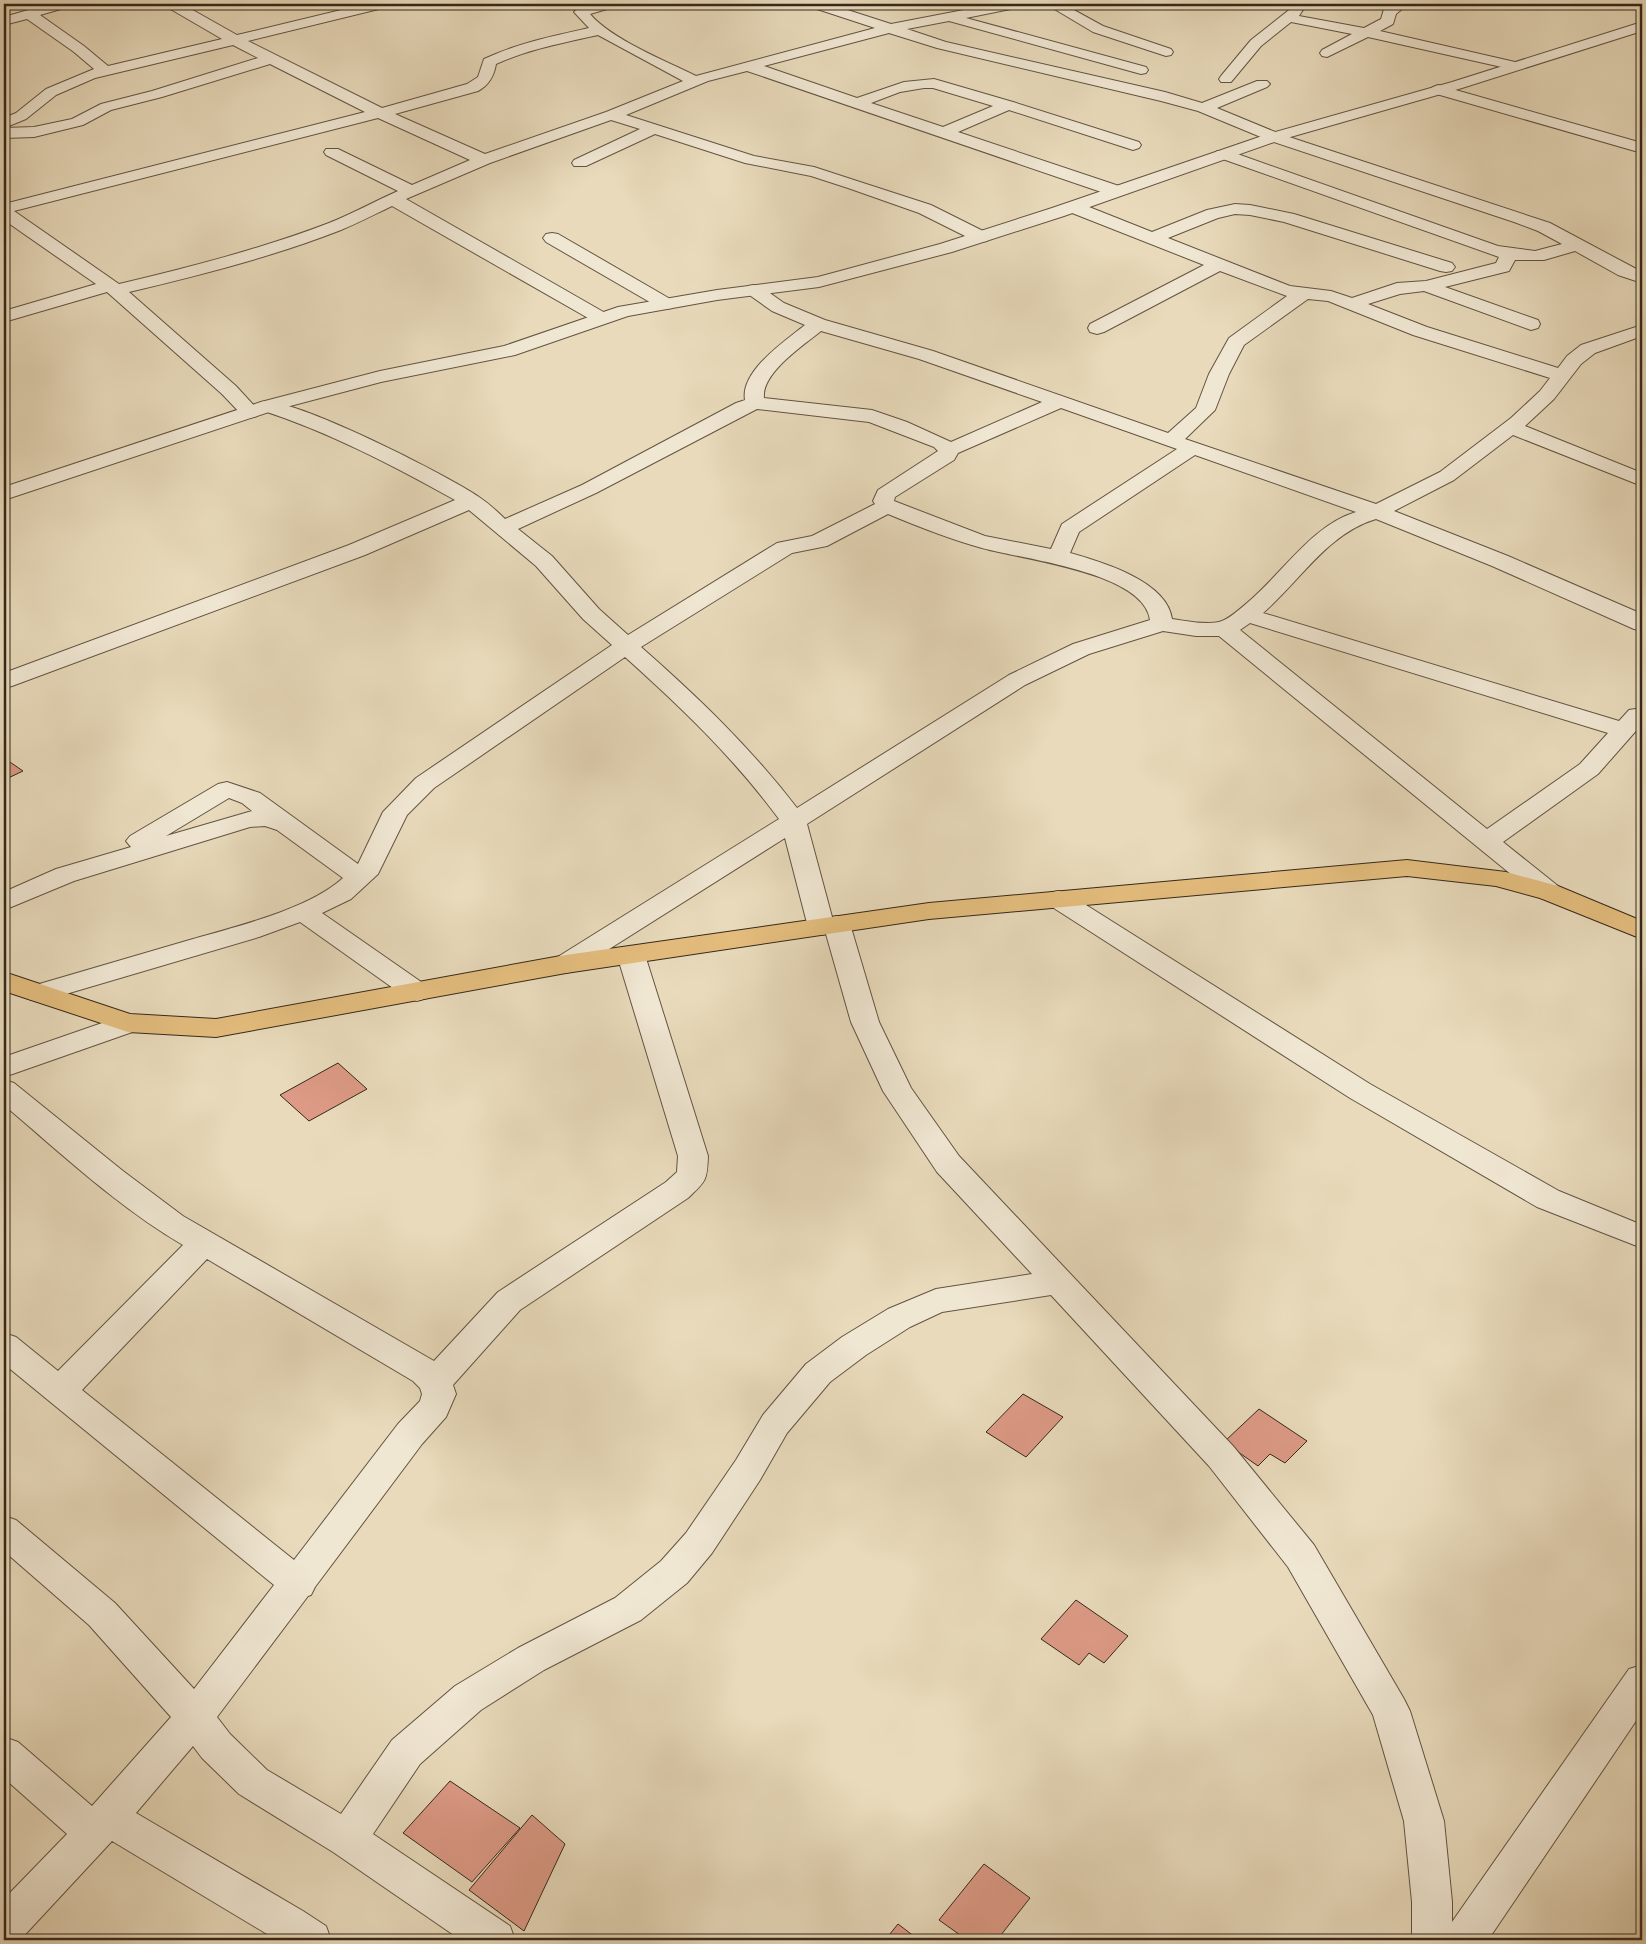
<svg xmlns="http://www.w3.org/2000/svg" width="1646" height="1944" font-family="'Gentium Book Plus',serif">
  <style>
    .building { fill: #dd9a86; stroke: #35281a }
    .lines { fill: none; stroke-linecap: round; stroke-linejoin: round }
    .minor-casing { stroke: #625442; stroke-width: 2 }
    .tertiary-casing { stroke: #625442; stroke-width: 2 }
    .primary-casing { stroke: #35281a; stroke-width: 2 }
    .minor { fill: #f0e7d3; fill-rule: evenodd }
    .tertiary { fill: #f0e7d3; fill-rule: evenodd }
    .primary { fill: #e4bd7e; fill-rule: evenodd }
  </style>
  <rect width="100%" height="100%" fill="#e8dabb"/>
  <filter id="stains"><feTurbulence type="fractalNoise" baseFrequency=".004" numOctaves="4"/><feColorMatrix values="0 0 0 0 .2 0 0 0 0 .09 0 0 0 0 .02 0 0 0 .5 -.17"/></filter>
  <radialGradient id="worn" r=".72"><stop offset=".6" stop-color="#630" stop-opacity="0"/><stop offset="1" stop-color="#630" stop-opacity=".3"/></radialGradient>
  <g class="building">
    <path d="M4,758L23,771L4,780Z"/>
    <path d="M338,1063L367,1089L309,1121L280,1095Z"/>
    <path d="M1023,1394L1063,1417L1026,1457L986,1432Z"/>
    <path d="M1259,1409L1307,1441L1285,1463L1270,1454L1258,1466L1224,1442Z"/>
    <path d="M1076,1600L1128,1636L1104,1663L1089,1653L1079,1665L1041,1639Z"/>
    <path d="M450,1781L520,1828L472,1882L403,1833Z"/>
    <path d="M532,1815L565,1844L524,1931L469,1890Z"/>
    <path d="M984,1864L1030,1898L997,1940H967L939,1920Z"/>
    <path d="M898,1924L919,1940H885Z"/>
  </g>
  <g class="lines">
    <g class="minor-casing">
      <g id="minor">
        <path d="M49,4H70L68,7L40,15L84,46L108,66L222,39L167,7L165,4H182L237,35L366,4H389L387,7L248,41L382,108L467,84L478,77L484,59C518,43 553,36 589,28L574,12C583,2 604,3 616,4L614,7L590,14C611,39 666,61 696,76L875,28L811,7L809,4H829L891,24L995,4H1023L1021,7L966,18L1146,67L1148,70L1146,73L1141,74L949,21L907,29L946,42L1165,92L1202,103L1257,81H1267L1270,84L1267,87L1217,108L1280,134L1550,223L1642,272V283L1618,275L1575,251L1544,260H1515L1509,271L1445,287L1538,320L1540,324L1538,328L1531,330L1424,291L1400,294L1368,304L1427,327L1558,368L1567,356L1581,345L1642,325V336L1595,353L1581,364L1554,399L1525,426L1642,473V486L1513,435L1454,480L1394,511L1508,556L1635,611L1642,615V631L1634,629L1492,566L1376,519C1328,533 1300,581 1263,613L1619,721L1629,710L1642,708V724L1598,774L1503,842L1558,886L1562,892L1558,898L1549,900L1540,898L1219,636H1196L1163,631L1089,654L1025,685L807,824L832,917L837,916L846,918L850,924L879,1022L911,1088L959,1156L1233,1446L1314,1545L1404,1699L1410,1711L1444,1821L1452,1902V1922L1629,1669L1642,1665V1712L1488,1940H1412V1902L1404,1821L1373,1715L1288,1567L1209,1466L1051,1295L942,1312L910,1327L866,1355L830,1382L787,1433L760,1480L712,1553L687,1583L641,1620L544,1670L481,1710L420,1764L373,1834L510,1926L515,1940H461L333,1852L239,1794L202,1758L193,1746L136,1813L303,1911L326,1926L331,1940H277L112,1841L20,1940H4V1899L67,1834L4,1778V1737L18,1742L92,1806L171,1717L89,1625L4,1551V1516L16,1520L115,1603L194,1689L274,1585L4,1364V1333L16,1337L58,1371L183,1245C118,1207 62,1154 4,1105V1080L14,1083L123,1171L183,1216L434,1361L498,1292L666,1182L677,1172L678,1156L617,955L621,949L631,946L641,949L645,955L708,1156C707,1181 706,1181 688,1198L520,1310L453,1385L456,1394L446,1417L422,1444L315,1587L311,1595L308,1596L217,1717L230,1734L267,1770L341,1814L392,1740L455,1686L518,1648L615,1598L661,1561L686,1533L736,1460L763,1415L806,1364L842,1337L888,1309L936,1289L1032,1274L937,1172L883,1091L851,1022L826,934L821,935L812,933L808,927L785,838L576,970L566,973L556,970L552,964L556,958L779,819C733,757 682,708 625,657L434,788L407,815L378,874L351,899L322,913L427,986L431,992L427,998L417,1001L407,998L300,922L259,937L49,999L39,1002L29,999L25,993L29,987C84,971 138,955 193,939C238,926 309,909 343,878L277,830L265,826L250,827L74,881L4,910V892L56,869L131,847L126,841L130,836L218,784L227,782L260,793L358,864L383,812L416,778L612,645L583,619L536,566L469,510L365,555L12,686L4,688V673L349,545L455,500C392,465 329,432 261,410L258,406L261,402C290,395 449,476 479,497C488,503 497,511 505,519L582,485L736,403L745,400C740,371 785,341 805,325L772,311L748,294L745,290L748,286L754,285L760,286L784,303L825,320L933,351L1168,433L1196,408L1209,374L1229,338L1287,296L1220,271L1104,332L1097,334L1090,332L1088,328L1090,324L1204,265L1067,211L1065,207L1067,203H1079L1152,232L1207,210L1235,204L1250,205L1294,214L1452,263L1455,267L1452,271L1446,272L1440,271L1284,222L1250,215L1235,214L1218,218L1168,238L1290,286L1331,291L1352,298L1397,283L1426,281L1496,263L1499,257L1217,157L1215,154L1217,151H1229L1498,246L1535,251L1562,244L1538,231L1514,222L1268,140L1198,111L1161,101L937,48L889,33L764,66L857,98L904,82L934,79L1013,102L1139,142L1141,145L1139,148L1133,150L1009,110L958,132L1122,187L1124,191L1122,195H1110L747,71L708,81L626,115L754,156L814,167L860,182L931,205L987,233L990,237L987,241L981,242L975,241L919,213L848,188L811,176L745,163L655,134L586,166H574L572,163L574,160L640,129L611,120L490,163L406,199L607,314L610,318L607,322L601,324L595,322L392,206C375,214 358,223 341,230C272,257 200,275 129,292L236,386L260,412L257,416L250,418L243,416L222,394L107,292L4,322V311L96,284L4,220V204L365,112L270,64L162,97L111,110L83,125L34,137L4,138V128L34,127L72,119L101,104L152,91L258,58L233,45L95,78L56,95L26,119L4,128V118L16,113L46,89L94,69L74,52L27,19L4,25V17ZM598,35L683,81L606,112L485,154L395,114L478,91C489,85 494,76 496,64C529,49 563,43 598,35ZM924,88H933L993,106L943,127L871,103L900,92ZM378,118L470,160L412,185L338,149H326L324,152L326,155L398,191C375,201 352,214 329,223C261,249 190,267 119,284L14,211ZM1308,299L1328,301L1413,335L1550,378L1540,391L1511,418L1440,472L1376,504L1185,439L1215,410L1229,374L1244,345ZM821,331L919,359L1042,402L951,442L907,422L872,410L764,398C761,373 804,345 821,331ZM1061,408L1177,449L1062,524L1051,549L985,536L894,501L895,497L954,460L958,453ZM757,409L869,422L934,447L938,451L878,490L873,501L875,504L812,536L777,543L628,635L599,609L552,556L518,529L596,493ZM1195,455L1356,512C1312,525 1282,574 1247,603C1240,609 1228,620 1219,622C1204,625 1187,621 1172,619C1167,581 1102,562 1070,553L1079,532ZM888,514C919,527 950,539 982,548C1020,559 1144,572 1150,620L1073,644L1009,675L797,808C750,747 698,697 641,647L792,553L827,546ZM1250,623L1608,733L1580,764L1487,829L1240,630ZM229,798L242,803L252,811L166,836ZM207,1259L413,1381L420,1388L422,1394L420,1401L398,1424L294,1560L82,1390Z"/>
        <path d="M1046,4H1063L1103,26L1171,49L1173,52L1171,55L1166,56L1093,32Z"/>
        <path d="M1287,4H1301L1304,8L1299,16L1364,28L1381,19L1384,9L1392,4H1408L1396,14L1393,24L1380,31L1515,62L1520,63L1522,66L1520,69L1515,70L1368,37L1327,57L1322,56L1320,53L1322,50L1352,34L1291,22L1261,46L1231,82H1221L1219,79L1221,76L1251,40L1289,10Z"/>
        <path d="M1438,85L1642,143V153L1433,93L1430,90L1433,87Z"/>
        <path d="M552,233L558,234L672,300L675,304L672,308L666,309L660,308L546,242L543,238L546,234Z"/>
        <path d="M1058,891L1067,893L1370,1084L1559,1191L1642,1225V1248L1537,1207L1350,1098L1049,905L1045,899L1049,893Z"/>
        <path d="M128,1014L138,1016L142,1023L138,1030L4,1077V1057Z"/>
      </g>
    </g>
    <g class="tertiary-casing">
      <path id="tertiary" d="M1642,22V31L1462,88L1280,140L1064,216L952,252L819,287L717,300L628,316L515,355L381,382L275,410L4,500V487L261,402L380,371L504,346L618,307L717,290L818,277L940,244L1052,208L1268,134L1452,82Z"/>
    </g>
    <g class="primary-casing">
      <path id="primary" d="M1407,860L1506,872L1558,886L1642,921V939L1540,898L1496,886L1407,876L929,919L566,973L216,1037L128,1032L4,991V972L130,1014L216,1019L566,955L929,903Z"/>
    </g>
    <use href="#minor" class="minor"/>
    <use href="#tertiary" class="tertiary"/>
    <use href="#primary" class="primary"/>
  </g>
  <rect width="1646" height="1944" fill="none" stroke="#e8dabb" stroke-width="20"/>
  <rect x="5" y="5" width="1636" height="1934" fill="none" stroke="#35281a" stroke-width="2.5"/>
  <rect x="10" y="10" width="1626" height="1924" fill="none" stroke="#35281a"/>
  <rect width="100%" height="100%" filter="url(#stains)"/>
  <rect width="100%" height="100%" fill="url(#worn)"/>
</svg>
